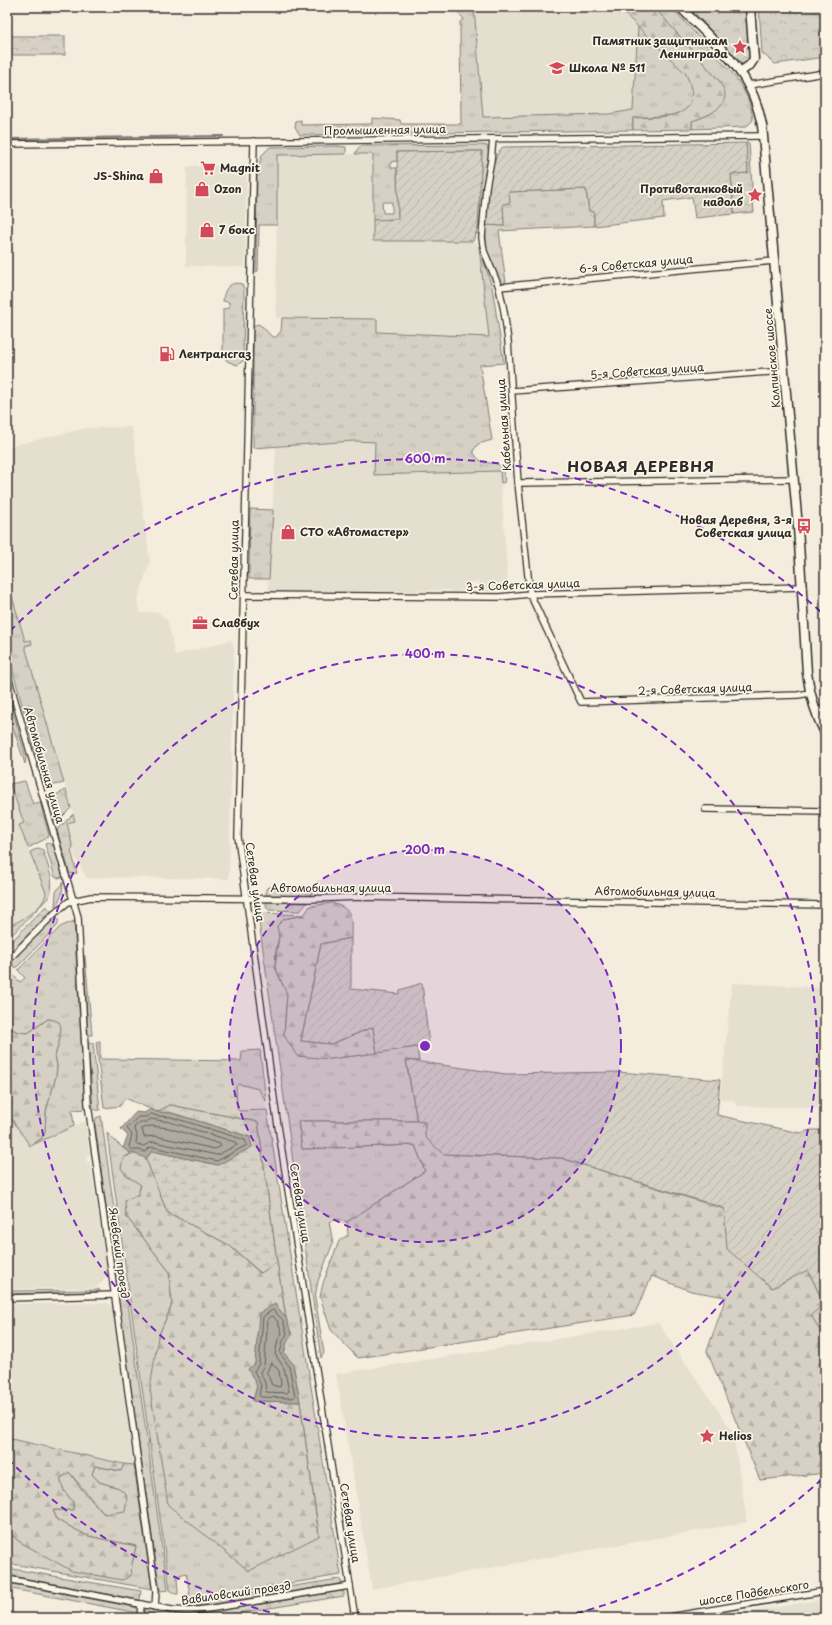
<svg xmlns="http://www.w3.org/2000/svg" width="832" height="1625" font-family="'Playpen Sans',sans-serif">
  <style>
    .built { fill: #e5dfd0 }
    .grass { fill: url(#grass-tufts); stroke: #807e78; fill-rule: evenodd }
    .forest { fill: url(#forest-firs); stroke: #807e78 }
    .wetland { fill: url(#wetland-marsh); stroke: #807e78 }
    .park { fill: url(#park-crowns); stroke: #807e78 }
    .garden { fill: url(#garden-furrows); stroke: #807e78 }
    .water { fill: #afaaa0; stroke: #7a7771 }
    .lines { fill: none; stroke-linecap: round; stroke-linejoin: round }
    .shore { stroke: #605e5a; stroke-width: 1 }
    .stream { stroke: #7a7771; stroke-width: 2 }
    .street-casing { stroke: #2b2b2b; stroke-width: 8 }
    .secondary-casing { stroke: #2b2b2b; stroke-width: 11 }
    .street { stroke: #fcf5e5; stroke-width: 5.5 }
    .secondary { stroke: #fcf5e5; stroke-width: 8 }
    .ring { fill: none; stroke: #7b2cbf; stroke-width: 2; stroke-dasharray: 7 5 }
    .labels { text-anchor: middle; stroke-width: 3.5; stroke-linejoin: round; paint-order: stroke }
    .poi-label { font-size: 11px; font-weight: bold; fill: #2b2b2b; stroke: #fcf5e5; text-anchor: start }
    .street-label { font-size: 11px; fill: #2b2b2b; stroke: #fcf5e5 }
    .district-label { font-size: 15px; font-weight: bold; letter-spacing: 1px; fill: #2b2b2b; stroke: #fcf5e5 }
    .centre { fill: #7b2cbf; stroke: #fcf5e5; stroke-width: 2 }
    .ring-label { font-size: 12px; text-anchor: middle; font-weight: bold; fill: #7b2cbf; stroke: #fcf5e5; stroke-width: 3.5; stroke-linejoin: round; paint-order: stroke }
  </style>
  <defs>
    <pattern id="grass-tufts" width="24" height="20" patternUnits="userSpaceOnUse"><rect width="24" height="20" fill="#d6d1c4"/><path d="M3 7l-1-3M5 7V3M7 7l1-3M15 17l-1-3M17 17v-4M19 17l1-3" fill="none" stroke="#b8b4a9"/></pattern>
    <pattern id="forest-firs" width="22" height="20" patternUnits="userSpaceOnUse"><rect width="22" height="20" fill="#d6d1c4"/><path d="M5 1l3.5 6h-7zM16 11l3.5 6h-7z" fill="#b8b4a9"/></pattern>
    <pattern id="wetland-marsh" width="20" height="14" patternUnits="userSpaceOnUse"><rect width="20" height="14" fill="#d6d1c4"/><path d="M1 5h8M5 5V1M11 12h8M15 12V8" fill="none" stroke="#b8b4a9"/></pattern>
    <pattern id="park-crowns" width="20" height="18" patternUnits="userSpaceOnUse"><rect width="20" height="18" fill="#d6d1c4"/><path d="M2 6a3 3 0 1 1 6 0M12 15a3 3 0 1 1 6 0" fill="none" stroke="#b8b4a9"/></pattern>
    <pattern id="garden-furrows" width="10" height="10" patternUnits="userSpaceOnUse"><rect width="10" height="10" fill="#d6d1c4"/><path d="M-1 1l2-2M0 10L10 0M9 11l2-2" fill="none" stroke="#b8b4a9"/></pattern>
  </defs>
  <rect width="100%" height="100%" fill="#f4edde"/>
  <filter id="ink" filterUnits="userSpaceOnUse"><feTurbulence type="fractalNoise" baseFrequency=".025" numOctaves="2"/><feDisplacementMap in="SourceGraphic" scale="8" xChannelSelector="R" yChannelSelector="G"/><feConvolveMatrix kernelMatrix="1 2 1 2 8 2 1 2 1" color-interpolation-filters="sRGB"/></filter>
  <g filter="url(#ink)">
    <g class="built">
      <path d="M474,7H618L638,26L633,110L630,113L483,117Z"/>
      <path d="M373,154L374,240L473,241L479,246L489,338L377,332L376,319L276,318L277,155Z"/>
      <path d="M247,165L245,267L186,266L187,166Z"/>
      <path d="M132,427L150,562L137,602L141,613L158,612L168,621L175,655L231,640L234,647L229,879L104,877L91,879L86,877L75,857L67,823L75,820L25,646L32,644L25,641L7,579V447L86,428Z"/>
      <path d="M354,441L375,442V475L500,471L508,585L505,590L483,592L479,588L478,582H471L470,588L466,591L452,592L449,590L354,592H268L276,447Z"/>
      <path d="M7,775L24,823L19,826L46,893L44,901L29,915L19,919L7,928Z"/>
      <path d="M732,983L825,988V1108L738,1106L733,1100L720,1099Z"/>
      <path d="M239,1084L258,1089L266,1101L267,1110L239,1111L237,1109L236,1087Z"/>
      <path d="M7,1112L30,1146L85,1121L90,1155L86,1156L87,1162H90L108,1275L96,1288L7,1289Z"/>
      <path d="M108,1303L113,1308L114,1315L134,1465L7,1438V1304Z"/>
      <path d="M658,1323L733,1432L747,1522L372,1589L336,1374Z"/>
      <path d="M818,1600L822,1618H721L744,1613Z"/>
    </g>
    <g class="grass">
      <path d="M453,7H474L483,117L609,114L633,110L638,26L687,74L692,86L693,98L689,107L684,111L674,115L633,118V130L300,135L295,127L296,121L301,120V125L372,124V118L400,120L401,124H461L460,22L464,19Z"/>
      <path d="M654,7H671C684,21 696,34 709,48C728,68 750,89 753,120L746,127L692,129V121L706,116L720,82Z"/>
      <path d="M746,143H749L754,212L734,214L731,174L748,173Z"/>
      <path d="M483,145L487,146L489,153L483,187L480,232L476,235L482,151L397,152V161L391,162V168H397L398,219L373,220V154H355L358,148L362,146ZM382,202H392V213H383Z"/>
      <path d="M338,146L346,147V154L277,155V225H259L258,271L256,272L257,166H259L262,155L270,147Z"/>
      <path d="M586,189L589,211H594V226L499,231L506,283L499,285L487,252L485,225L504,226L503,204L509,192Z"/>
      <path d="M479,246L492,287L504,363L480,365L492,440L478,444L473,451C482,471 496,457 503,469C504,473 504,478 505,482L501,483L500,471L374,475L375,442L354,441L253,448V326L258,324L263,327L272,337H276L281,331L282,318L377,319V332L489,337Z"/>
      <path d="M236,283L242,284L244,289L243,361L237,365L227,361L223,354V309L229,308V302L223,301C224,292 226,285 236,283Z"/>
      <path d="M250,509L273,510L269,579H249Z"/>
      <path d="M7,579L25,641L31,640L32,644L25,646L64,783L49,786L43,782L7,649Z"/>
      <path d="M7,700L11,704L26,758L25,764L7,709Z"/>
      <path d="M25,781L33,804L40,802L49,835L47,838L28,848L19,825L24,823L10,784Z"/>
      <path d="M66,790L71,808L58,821H54C47,801 46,799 66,790Z"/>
      <path d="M73,814L75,821L67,823L73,849L71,850L77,873L70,874L57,830Z"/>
      <path d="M48,843L54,846L63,877L58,878L55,877L45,844Z"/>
      <path d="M39,848L43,850C47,865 57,884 48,898L7,940V928C20,919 43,911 46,893L30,852Z"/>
      <path d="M63,882L62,894L55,908L56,892Z"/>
      <path d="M268,887L302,888L306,892H312V894L304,896L266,895V889Z"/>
      <path d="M266,902L307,903L300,911L269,910L266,907Z"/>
      <path d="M46,906L51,911L7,956V946Z"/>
      <path d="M260,913L304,915L284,919L276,948L275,967L287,994L284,1035L330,1059L417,1047L419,1061L406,1060L417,1121H298L302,1149L415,1145L425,1171L347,1222L338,1219L329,1222L333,1243L318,1281L315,1297L324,1353L321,1358L258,915Z"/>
      <path d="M56,917L58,919V925L16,968L12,964L13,960Z"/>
      <path d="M74,921L85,1109L72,1110L74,1126L30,1146L42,1138L45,1132L46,1111L56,1076L57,1066L55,1056L60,1038L54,1020L48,1019L28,1033L18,1032L7,1027V981L13,975L20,982L25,978L18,970L60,927Z"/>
      <path d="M84,955L85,956L92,1035H88Z"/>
      <path d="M100,1041V1059L241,1061L242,1051L260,1050L266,1101L258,1089L239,1084L236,1087L237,1109L239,1111L267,1110L341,1575L200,1598L183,1596L190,1594L186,1573L177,1576L178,1594H176L170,1590L107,1133L117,1143L131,1154L123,1158L127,1176L141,1184L138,1195L126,1216L169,1271L172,1305L158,1337L319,1535L300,1402L293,1364L284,1353L287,1342L291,1335L286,1318L277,1262L258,1122L170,1105L157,1112L125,1098L120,1106L104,1108L96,1042Z"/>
      <path d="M88,1043H93L100,1110H96L93,1108Z"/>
      <path d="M101,1116L123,1274L116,1281L95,1124L96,1118Z"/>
      <path d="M116,1284L126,1289L168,1590L160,1591Z"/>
      <path d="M99,1289L100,1292L7,1294V1291L97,1290Z"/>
      <path d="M124,1464L134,1465L152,1589L7,1563V1531L20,1542L132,1564L136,1546L88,1536L57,1520L53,1510H73V1502L64,1491L60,1479L69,1472L83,1491L104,1514L119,1488L99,1482L92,1474L95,1466L120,1471Z"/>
      <path d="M7,1568L141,1591L140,1600L7,1575Z"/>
      <path d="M339,1579L342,1582L339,1584L213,1604L189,1607L186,1604L184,1599L199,1601Z"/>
      <path d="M7,1583L139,1608L138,1613L7,1588Z"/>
      <path d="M340,1591L344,1592V1596L208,1618L174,1617V1614L194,1615Z"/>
      <path d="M142,1608L171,1614L170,1617L141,1613Z"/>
    </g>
    <g class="forest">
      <path d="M618,7H654L720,82C721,85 725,90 725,94C725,110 704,117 692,121V129L633,130V118C665,116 707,121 686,74Z"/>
      <path d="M332,903C355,910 351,917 351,938L321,944L301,1041L331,1044L373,1027L377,1053L330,1059L297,1056L284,1035L287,994L275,967L279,936L277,926L284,919L304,915L310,906Z"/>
      <path d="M48,1019L54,1020L59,1022L61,1027L60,1038L55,1056L57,1066L56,1076L46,1111L45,1132L42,1138L30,1146L7,1112V1027L18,1032L28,1033Z"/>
      <path d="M298,1121H425L443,1154L561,1158L724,1209L808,1270L824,1304L823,1336L825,1335V1473L760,1480L707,1351L726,1297L691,1291L652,1276L634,1315L358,1358L331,1330L320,1297L323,1283L339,1241L348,1235L347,1222L425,1171L415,1145L302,1149Z"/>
      <path d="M131,1154H140L146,1159L167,1212L229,1245L260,1273L277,1262L286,1318L275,1304L258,1340L255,1364L249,1369L257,1386L253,1401L300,1402L319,1536L249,1571L168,1505L150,1389L158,1337L172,1305L169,1271L126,1216L125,1200L138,1195L141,1185L127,1176L121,1168L123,1158Z"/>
      <path d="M7,1438L124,1464L121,1471L95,1466L92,1474L99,1482L119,1488L127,1495L125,1511L104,1514L69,1472L60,1479L64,1491L73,1502V1510H53L57,1520L88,1536L136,1546L132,1564L131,1576L122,1580L72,1571L20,1542L7,1531Z"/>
    </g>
    <path class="wetland" d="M170,1105L258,1122L277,1262L261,1273L229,1245L167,1212L146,1159L152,1151L218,1165L250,1137L172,1113L157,1112Z"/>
    <g class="park">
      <path d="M689,7H746L750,47L749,60L743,65Z"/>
      <path d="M759,7H825V57L775,64L762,53Z"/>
      <rect x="8" y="36" width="57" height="19"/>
    </g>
    <g class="garden">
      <path d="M746,143L748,173L731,174L734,214L695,218L692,197L663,201L664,218L594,226V212L589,211L586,189L509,192L510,203L503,204L504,226L485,225C486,208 490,156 503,147Z"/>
      <path d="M482,151L478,228L473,241H373V220L398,219L397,152Z"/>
      <path d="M351,938V989L399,994L400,990L422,983L429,1045L377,1053L373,1027L331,1044L301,1041L321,944Z"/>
      <path d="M406,1060L506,1074L618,1072L720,1080L717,1115L800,1133L811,1130H825V1335L823,1336L811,1315L824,1304L808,1270L772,1288L727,1249L724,1208L561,1158L443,1154L425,1137V1122L417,1121Z"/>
    </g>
    <g class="water">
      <path d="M151,1109L157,1112L172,1113L250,1137L252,1147L218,1165L152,1151L146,1159C138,1153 132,1155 123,1148L128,1136L121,1129L136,1112L144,1113Z"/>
      <path d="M275,1304L286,1318L292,1335L287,1342L284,1353L293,1364L300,1402L253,1401L257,1386L248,1369L255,1364L259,1313Z"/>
    </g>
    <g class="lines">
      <g class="shore">
        <path d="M152,1114L157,1116L171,1117L245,1140L247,1145L217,1161L153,1147L149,1148L145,1152L140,1150H132L129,1146L132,1135L127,1128L138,1117H145Z"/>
        <path d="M151,1119L170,1122L235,1142L237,1145L217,1155L154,1142L149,1143L144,1146L137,1145L136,1143L137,1135L134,1127L140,1122H146Z"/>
        <path d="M152,1126L169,1128L220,1144L221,1146L215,1149L155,1136L144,1137L142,1129Z"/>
        <path d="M273,1310L283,1320L287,1334L283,1341L280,1353L289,1366L295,1396L293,1398L261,1397L259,1395L261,1385L254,1371L259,1364L263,1317Z"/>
        <path d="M273,1316L278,1322L282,1333L278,1340L275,1354L284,1368L289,1391L287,1393L266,1392L265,1383L260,1372L264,1365L268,1319Z"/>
        <path d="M271,1363L273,1364L279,1371L281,1384L280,1387L272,1385L267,1373Z"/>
      </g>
      <path class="stream" d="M7,139L223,136"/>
      <g class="street-casing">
        <g id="street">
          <path d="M749,85L825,73"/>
          <path d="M493,139L491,160L486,187L482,238L484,251L499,287L504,311L508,341L518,483L530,594L581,702L798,695L810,693"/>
          <path d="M254,141L238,837L276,1113L355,1618"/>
          <path d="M7,144L763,136"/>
          <path d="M499,287L774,261"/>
          <path d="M512,391L784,371"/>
          <path d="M518,483L794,479"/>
          <path d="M244,595L499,597L530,594L803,587"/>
          <path d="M7,673L78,917L88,1104L156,1592L155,1607"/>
          <path d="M815,711L825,709"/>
          <path d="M705,809L825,811"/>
          <path d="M7,961L55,913L68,902L91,897L310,899L359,897L825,905"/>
          <path d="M7,1298L115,1295"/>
          <path d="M7,1579L172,1610L189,1611L214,1608L350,1586"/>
          <path d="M140,1618L141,1604"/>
          <path d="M663,1618L825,1591"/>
        </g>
      </g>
      <g class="secondary-casing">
        <g id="secondary">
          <path d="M680,7C703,31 734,57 749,87C756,99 759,112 762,125L798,527L807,673C810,695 815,714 825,733"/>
          <path d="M740,72L750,65L754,59L750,7"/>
        </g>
      </g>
      <use href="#street" class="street"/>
      <use href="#secondary" class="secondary"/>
    </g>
  </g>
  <circle cx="425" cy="1046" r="196" fill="#7b2cbf" fill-opacity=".12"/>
  <g class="ring">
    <circle cx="425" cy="1046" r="196"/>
    <circle cx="425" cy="1046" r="392"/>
    <path d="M822 1479A587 587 0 0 1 557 1618M293 1618A587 587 0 0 1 10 1461M10 631A587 587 0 0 1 822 613"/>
  </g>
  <defs>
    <g id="sight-bare" transform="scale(1.2)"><path d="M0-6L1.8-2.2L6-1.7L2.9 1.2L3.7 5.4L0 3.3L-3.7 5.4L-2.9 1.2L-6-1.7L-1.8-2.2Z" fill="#d1495b" stroke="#fcf5e5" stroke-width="2.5" paint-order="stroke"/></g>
    <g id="school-bare" transform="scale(1.2)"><path d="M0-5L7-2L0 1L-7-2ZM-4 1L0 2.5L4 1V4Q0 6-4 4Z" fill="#d1495b" stroke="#fcf5e5" stroke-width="2.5" paint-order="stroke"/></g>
    <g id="supermarket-bare" transform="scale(1.2)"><path d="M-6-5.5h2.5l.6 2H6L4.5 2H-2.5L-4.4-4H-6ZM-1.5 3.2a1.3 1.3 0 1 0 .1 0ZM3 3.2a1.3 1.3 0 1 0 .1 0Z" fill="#d1495b" stroke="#fcf5e5" stroke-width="2.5" paint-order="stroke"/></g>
    <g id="shop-bare" transform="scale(1.2)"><path d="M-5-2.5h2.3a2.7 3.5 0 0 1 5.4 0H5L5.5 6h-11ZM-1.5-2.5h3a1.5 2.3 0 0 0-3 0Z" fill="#d1495b" stroke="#fcf5e5" stroke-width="2.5" paint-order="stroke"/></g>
    <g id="fuel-bare" transform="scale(1.2)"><path d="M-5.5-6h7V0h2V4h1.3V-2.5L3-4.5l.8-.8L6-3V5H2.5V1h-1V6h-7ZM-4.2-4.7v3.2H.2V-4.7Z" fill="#d1495b" stroke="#fcf5e5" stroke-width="2.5" paint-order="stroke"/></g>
    <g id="bus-bare" transform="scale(1.2)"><path d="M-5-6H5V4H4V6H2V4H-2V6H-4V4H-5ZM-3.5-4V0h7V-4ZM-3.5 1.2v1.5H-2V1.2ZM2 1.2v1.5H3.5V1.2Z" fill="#d1495b" stroke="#fcf5e5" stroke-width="2.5" paint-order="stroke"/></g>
    <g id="office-bare" transform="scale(1.2)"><path d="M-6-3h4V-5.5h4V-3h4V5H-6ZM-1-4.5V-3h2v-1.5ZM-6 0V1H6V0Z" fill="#d1495b" stroke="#fcf5e5" stroke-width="2.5" paint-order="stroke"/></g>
  </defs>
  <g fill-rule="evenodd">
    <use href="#sight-bare" x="740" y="47"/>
    <use href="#school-bare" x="557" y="68"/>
    <use href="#supermarket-bare" x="208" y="168"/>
    <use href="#shop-bare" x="156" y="176"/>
    <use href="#shop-bare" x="202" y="189"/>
    <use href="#sight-bare" x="755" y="195"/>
    <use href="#shop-bare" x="207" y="230"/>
    <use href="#fuel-bare" x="167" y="354"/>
    <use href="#bus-bare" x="804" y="526"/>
    <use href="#shop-bare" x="288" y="532"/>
    <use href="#office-bare" x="200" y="623"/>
    <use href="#sight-bare" x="707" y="1436"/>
  </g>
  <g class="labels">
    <g class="poi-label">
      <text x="728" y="45" text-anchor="end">Памятник защитникам<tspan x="728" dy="13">Ленинграда</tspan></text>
      <text x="569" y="72">Школа № 511</text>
      <text x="220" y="172">Magnit</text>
      <text x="144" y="180" text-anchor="end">JS-Shina</text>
      <text x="214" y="193">Ozon</text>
      <text x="743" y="193" text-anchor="end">Противотанковый<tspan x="743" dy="13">надолб</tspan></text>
      <text x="219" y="234">7 бокс</text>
      <text x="179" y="358">Лентрансгаз</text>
      <text x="792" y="524" text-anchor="end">Новая Деревня, 3-я<tspan x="792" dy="13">Советская улица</tspan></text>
      <text x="300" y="536">СТО «Автомастер»</text>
      <text x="212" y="627">Славбух</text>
      <text x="719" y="1440">Helios</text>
    </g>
    <g class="street-label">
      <text transform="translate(385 130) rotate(-1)" y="4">Промышленная улица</text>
      <text transform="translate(636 264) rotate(-5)" y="4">6-я Советская улица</text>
      <text transform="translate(772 358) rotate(-95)" y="4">Колпинское шоссе</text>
      <text transform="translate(647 371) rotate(-4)" y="4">5-я Советская улица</text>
      <text transform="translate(504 425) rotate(-94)" y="4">Кабельная улица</text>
      <text transform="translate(234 560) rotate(-89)" y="4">Сетевая улица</text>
      <text transform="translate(523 585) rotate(-2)" y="4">3-я Советская улица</text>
      <text transform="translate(695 689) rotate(-2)" y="4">2-я Советская улица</text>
      <text transform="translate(44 765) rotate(74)" y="4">Автомобильная улица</text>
      <text transform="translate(255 882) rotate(82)" y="4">Сетевая улица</text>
      <text x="331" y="892">Автомобильная улица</text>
      <text transform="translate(655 892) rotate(1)" y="4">Автомобильная улица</text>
      <text transform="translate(300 1203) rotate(81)" y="4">Сетевая улица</text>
      <text transform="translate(119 1253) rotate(82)" y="4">Ячевский проезд</text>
      <text transform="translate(350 1523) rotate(81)" y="4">Сетевая улица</text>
      <text transform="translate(236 1593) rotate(-8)" y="4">Вавиловский проезд</text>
      <text transform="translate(754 1593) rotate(-9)" y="4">шоссе Подбельского</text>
    </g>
    <g class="district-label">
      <text x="641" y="472">НОВАЯ ДЕРЕВНЯ</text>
    </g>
  </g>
  <circle cx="425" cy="1046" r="6" class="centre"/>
  <g class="ring-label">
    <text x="425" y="463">600 m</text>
    <text x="425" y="658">400 m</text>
    <text x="425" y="854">200 m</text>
  </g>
  <rect width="832" height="1625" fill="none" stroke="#fcf5e5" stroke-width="24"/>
  <rect x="12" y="12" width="808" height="1601" fill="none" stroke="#2b2b2b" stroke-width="1.5" filter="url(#ink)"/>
</svg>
